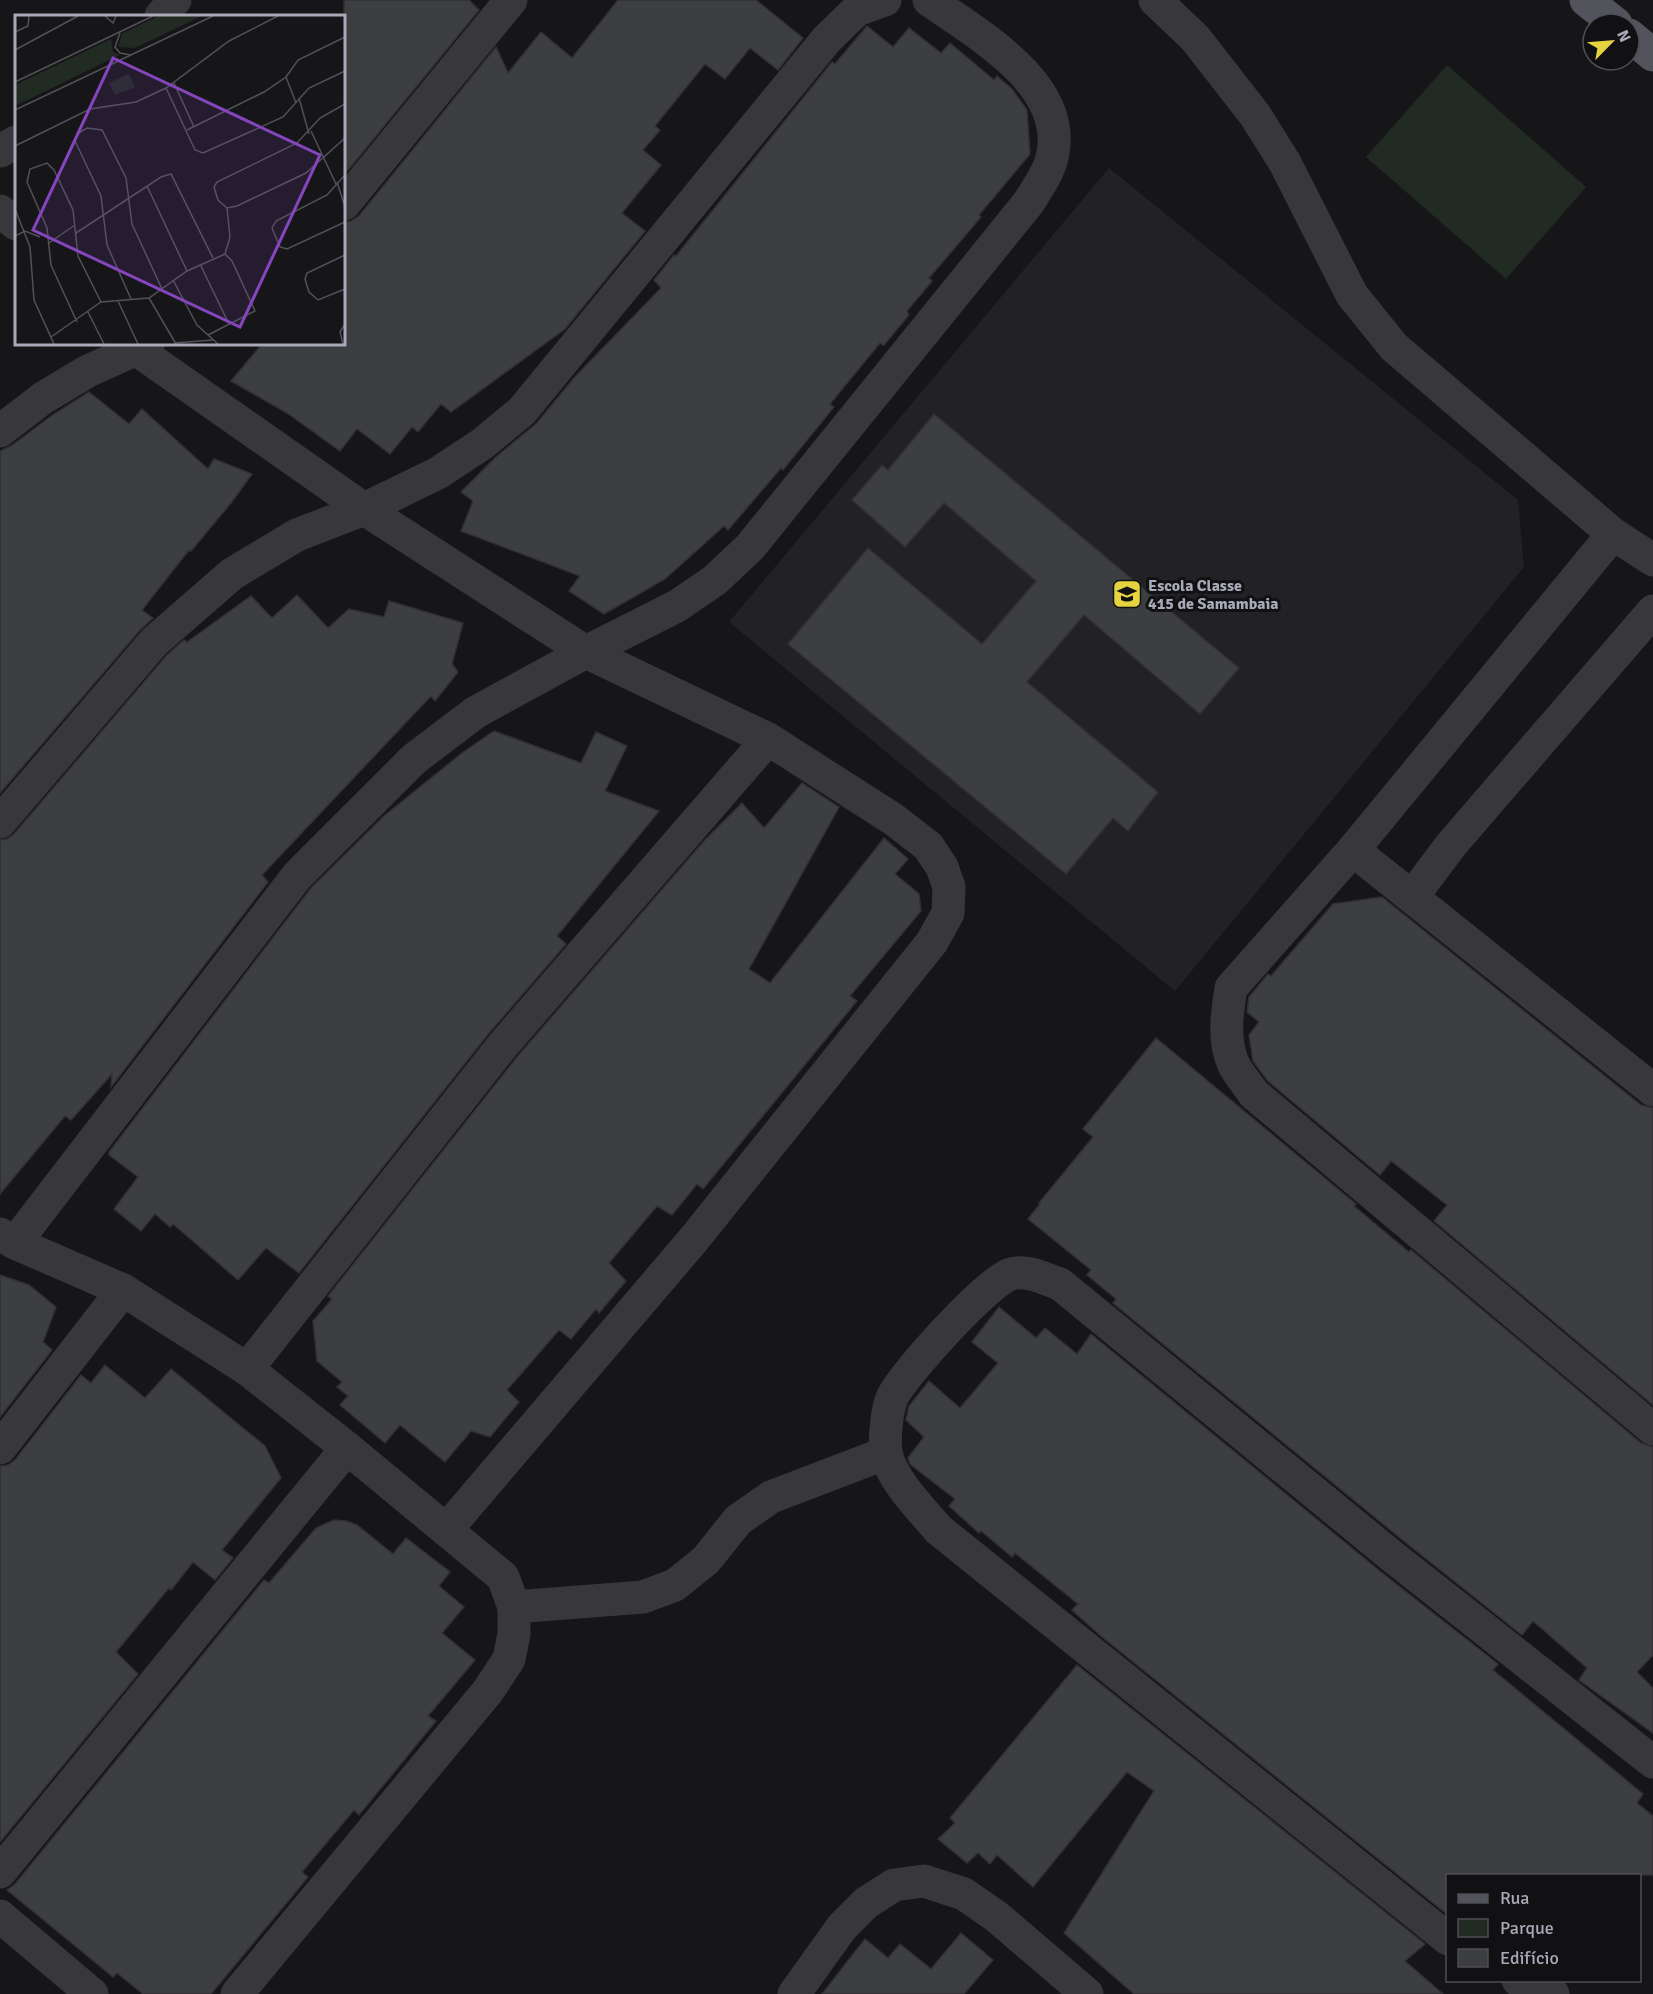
<svg xmlns="http://www.w3.org/2000/svg" width="1653" height="1994" font-family="Signika,sans-serif">
  <style>
    .built { fill: #222224 }
    .green { fill: #222a24 }
    .building { fill: #3d3e41; stroke: #313033; stroke-width: 1.5 }
    .lines { fill: none; stroke-linecap: round; stroke-linejoin: round }
    .minor { stroke: #37373c; stroke-width: 33 }
    .major { stroke: #53535b; stroke-width: 33 }
    .labels { text-anchor: middle; stroke-width: 6; stroke-linejoin: round; paint-order: stroke }
    .poi-label { font-size: 16px; font-weight: bold; fill: #a9aab7; stroke: #111113; text-anchor: start }
    .inset-road { fill: none; stroke: #515158; stroke-width: 1.5 }
    .view { fill: #8445bd; fill-opacity: 0.15; stroke: #8445bd; stroke-width: 3 }
    .inset-edge { fill: none; stroke: #a9aab7; stroke-width: 3 }
  </style>
  <rect width="100%" height="100%" fill="#161618"/>
  <path class="built" d="M1109,168L1518,500L1524,567L1175,991L729,622Z"/>
  <path class="green" d="M1447,65L1586,187L1506,279L1366,157Z"/>
  <g class="building">
    <path d="M344,0H469L479,10L344,175Z"/>
    <path d="M618,0H756L803,38L778,70L750,48L725,79L705,64L655,126L660,130L643,150L661,165L622,213L645,231L565,329L451,412L441,404L418,432L412,427L390,454L357,429L340,451L287,413L231,381L262,344H344V222L351,221L359,216L496,47L508,73L541,32L572,58Z"/>
    <path d="M867,26L893,47L909,28L941,53L950,43L994,80L997,76L1012,89L1027,110L1030,154L979,215L981,217L929,278L932,281L907,311L909,315L884,345L880,343L830,404L834,407L783,470L781,468L728,530L724,526L665,579L604,614L569,591L580,576L461,531L473,501L461,492L496,457L537,423L573,379L661,288L654,280L674,255L676,256L832,62L835,64Z"/>
    <path d="M89,392L129,424L142,409L208,469L214,459L252,474L231,503L191,551L189,550L142,610L153,618L140,630L0,793V451L11,446L54,414Z"/>
    <path d="M934,414L1239,668L1200,714L1084,615L1027,682L1158,792L1128,831L1113,818L1066,874L788,644L868,548L982,644L1036,581L944,503L905,547L852,500L882,465L888,470Z"/>
    <path d="M297,595L328,628L349,609L384,617L389,601L463,623L452,664L458,672L435,701L431,696L262,875L268,882L111,1087L112,1074L71,1120L65,1116L0,1194V840L7,839L14,834L167,655L184,640L187,642L251,596L272,618Z"/>
    <path d="M494,731L581,763L596,732L627,746L605,791L659,811L557,936L566,944L489,1033L299,1273L266,1248L238,1280L173,1224L170,1227L155,1214L141,1231L114,1209L138,1177L109,1155V1152L311,888L384,816L462,753Z"/>
    <path d="M802,783L839,807L749,969L770,983L884,838L908,859L895,874L919,894L921,911L850,996L857,1001L703,1189L697,1184L672,1215L657,1206L609,1263L626,1281L599,1313L596,1309L571,1339L559,1330L507,1390L519,1402L490,1437L471,1431L445,1462L400,1425L385,1443L340,1405L348,1396L337,1387L342,1382L317,1361L313,1321L332,1299L328,1296L517,1057L704,841L742,803L764,828Z"/>
    <path d="M1382,897L1641,1105L1653,1108V1405L1434,1221L1447,1205L1391,1161L1380,1175L1268,1081L1253,1061L1249,1035L1259,1022L1247,1012L1249,997L1254,991L1268,974L1271,976L1333,904Z"/>
    <path d="M1156,1038L1356,1204L1354,1206L1385,1232L1409,1252L1411,1250L1641,1443L1653,1447V1655L1637,1672L1653,1688V1733L1579,1680L1587,1668L1533,1621L1522,1635L1405,1542L1113,1303L1116,1299L1087,1275L1091,1270L1028,1219L1040,1204L1039,1203L1093,1137L1083,1129Z"/>
    <path d="M0,1275L29,1285L56,1307L43,1342L52,1350L0,1417Z"/>
    <path d="M999,1307L1036,1338L1045,1328L1077,1354L1091,1334L1381,1572L1498,1664L1493,1670L1643,1794L1637,1803L1653,1816V1875H1448V1915L1101,1636L1072,1610L1078,1604L1015,1553L1012,1557L981,1531L979,1533L949,1506L955,1499L910,1464L908,1458L924,1437L906,1420L909,1406L929,1381L960,1408L998,1363L972,1342Z"/>
    <path d="M105,1365L145,1398L171,1369L265,1446L281,1478L222,1550L233,1558L215,1580L193,1562L171,1590L169,1588L116,1652L138,1674L0,1842V1466L8,1465L15,1460L81,1375L91,1383Z"/>
    <path d="M334,1520L346,1521L357,1525L393,1554L406,1538L450,1572L439,1586L464,1607L442,1633L475,1660L428,1716L436,1721L359,1815L354,1810L302,1872L308,1877L211,1994H143L117,1973L113,1977L7,1890L15,1884L264,1580L269,1583L316,1528Z"/>
    <path d="M1077,1665L1425,1944L1405,1961L1443,1994H1134L1064,1933L1154,1791L1127,1772L1033,1887L997,1855L990,1864L978,1853L967,1863L938,1839L955,1823L950,1818Z"/>
    <path d="M961,1933L993,1960L964,1994H822L865,1939L888,1958L900,1944L931,1969Z"/>
  </g>
  <g class="lines">
    <g class="minor">
      <path d="M1155,0L1195,38L1255,115L1285,163L1352,295L1394,347L1613,534L1653,560"/>
      <path d="M161,16L175,0"/>
      <path d="M0,151L16,142"/>
      <path d="M344,204L511,0"/>
      <path d="M0,211L16,224"/>
      <path d="M137,350L364,509L586,652L768,739L893,819L928,846L942,867L949,887L948,913L932,942L694,1239L447,1529"/>
      <path d="M0,431L43,398L88,371L148,344"/>
      <path d="M1613,534L1353,850L1231,988C1227,1013 1223,1039 1233,1063C1238,1074 1247,1084 1254,1094L1653,1429"/>
      <path d="M0,822L154,642L232,574L297,535L364,509L438,473L482,444L522,411L827,39L857,10L885,0"/>
      <path d="M1353,850L1653,1090"/>
      <path d="M1412,897L1451,845L1653,611"/>
      <path d="M0,1234L15,1243L123,1290L247,1369L347,1448L503,1577L514,1607V1634L509,1659L488,1691L237,1994"/>
      <path d="M15,1243L297,876L414,759L476,712L586,652L677,606L715,580L750,547L1029,202C1038,187 1050,171 1053,153C1066,83 977,34 929,0"/>
      <path d="M247,1369L503,1045L768,739"/>
      <path d="M0,1448L123,1290"/>
      <path d="M514,1607L643,1597L675,1585L706,1560L738,1520L771,1497L886,1453"/>
      <path d="M0,1872L347,1448"/>
      <path d="M0,1916L92,1994"/>
      <path d="M1448,1939L939,1530C922,1510 890,1478 886,1452C884,1438 887,1410 892,1398C903,1374 988,1281 1011,1274C1027,1269 1045,1279 1060,1284L1393,1557L1653,1762"/>
      <path d="M1518,1980L1553,1994"/>
      <path d="M794,1994L842,1927L866,1903L894,1885L924,1881L964,1894L997,1917L1087,1994"/>
    </g>
    <g class="major">
      <path d="M1586,0L1616,24"/>
      <path d="M1629,35L1653,55"/>
    </g>
  </g>
  <defs>
    <g id="school-square" transform="scale(1.5)"><rect x="-9" y="-9" width="18" height="18" rx="4" fill="#e5d340" stroke="#111113"/><path d="M0-5L7-2L0 1L-7-2ZM-4 1L0 2.5L4 1V4Q0 6-4 4Z" fill="#111"/></g>
  </defs>
  <g fill-rule="evenodd">
    <use href="#school-square" x="1127" y="594"/>
  </g>
  <g class="labels">
    <g class="poi-label">
      <text x="1148" y="591">Escola Classe<tspan x="1148" dy="18">415 de Samambaia</tspan></text>
    </g>
  </g>
  <g transform="translate(15 15)">
    <rect width="330" height="330" fill="#161618"/>
    <path d="M143,1H187L120,33L103,32L107,19ZM96,24L98,37L105,40L0,91V70ZM114,59L120,72L100,80L94,68Z" fill="#222a24"/>
    <path class="inset-road" d="M90,1L98,8L101,1M0,17L13,11L14,1M105,18L100,32L105,38L116,40M0,35L63,1M271,62L281,88M0,67L138,1M159,68L179,112M151,73L180,135L188,138L268,102L294,73L330,56M284,83L294,119M330,89L305,103L282,128L202,167L199,172L203,185L212,193L222,191L291,158L330,123M0,95L198,1M172,115L249,77L271,62L283,45L330,22M296,116L321,169M0,131L75,94L121,87L151,73L214,26L263,1M330,160L312,180L261,206L257,213L265,232L272,234L330,207M322,167L330,192M132,171L172,256M0,194L15,232L19,285L39,329M61,218L146,162L156,159L198,243M0,221L10,216L25,222M34,228L60,210M210,239L215,222L212,193M330,240L292,258L290,264L294,277L303,285L330,274M185,249L214,309M158,265L182,310L203,329M134,283L161,329M116,284L92,230L86,181L60,126L62,119L72,113L87,115L111,163L117,209L147,274M103,286L123,329M73,297L89,329M62,307L36,250L32,213L12,167L15,154L32,148L39,155L58,195L63,241L86,287M36,322L86,287L134,283L172,256L210,239L217,246L240,296L193,320M159,328L198,325M328,329L325,317L330,309"/>
    <path class="view" d="M98,43L305,140L225,312L18,215Z"/>
    <rect width="330" height="330" class="inset-edge"/>
  </g>
  <rect x="1446" y="1874" width="195" height="108" fill="#111113" stroke="#4e4e55" stroke-width="1.5"/>
  <rect x="1458" y="1894" width="30" height="9" fill="#53535b" stroke="#4e4e55" stroke-width="1.5"/>
  <text x="1500" y="1904" font-size="18" fill="#a9aab7">Rua</text>
  <rect x="1458" y="1919" width="30" height="18" fill="#222a24" stroke="#4e4e55" stroke-width="1.5"/>
  <text x="1500" y="1934" font-size="18" fill="#a9aab7">Parque</text>
  <rect x="1458" y="1949" width="30" height="18" fill="#3d3e41" stroke="#4e4e55" stroke-width="1.5"/>
  <text x="1500" y="1964" font-size="18" fill="#a9aab7">Edifício</text>
  <g transform="translate(1611 42) rotate(65)"><circle r="28" fill="#111113" stroke="#4e4e55" stroke-width="1.5"/>
  <path d="M0-4.5L10 22L0 15L-10 22Z" fill="#e5d340"/>
  <text y="-9" font-size="16" font-weight="bold" text-anchor="middle" fill="#a9aab7">N</text>
  </g>
</svg>
